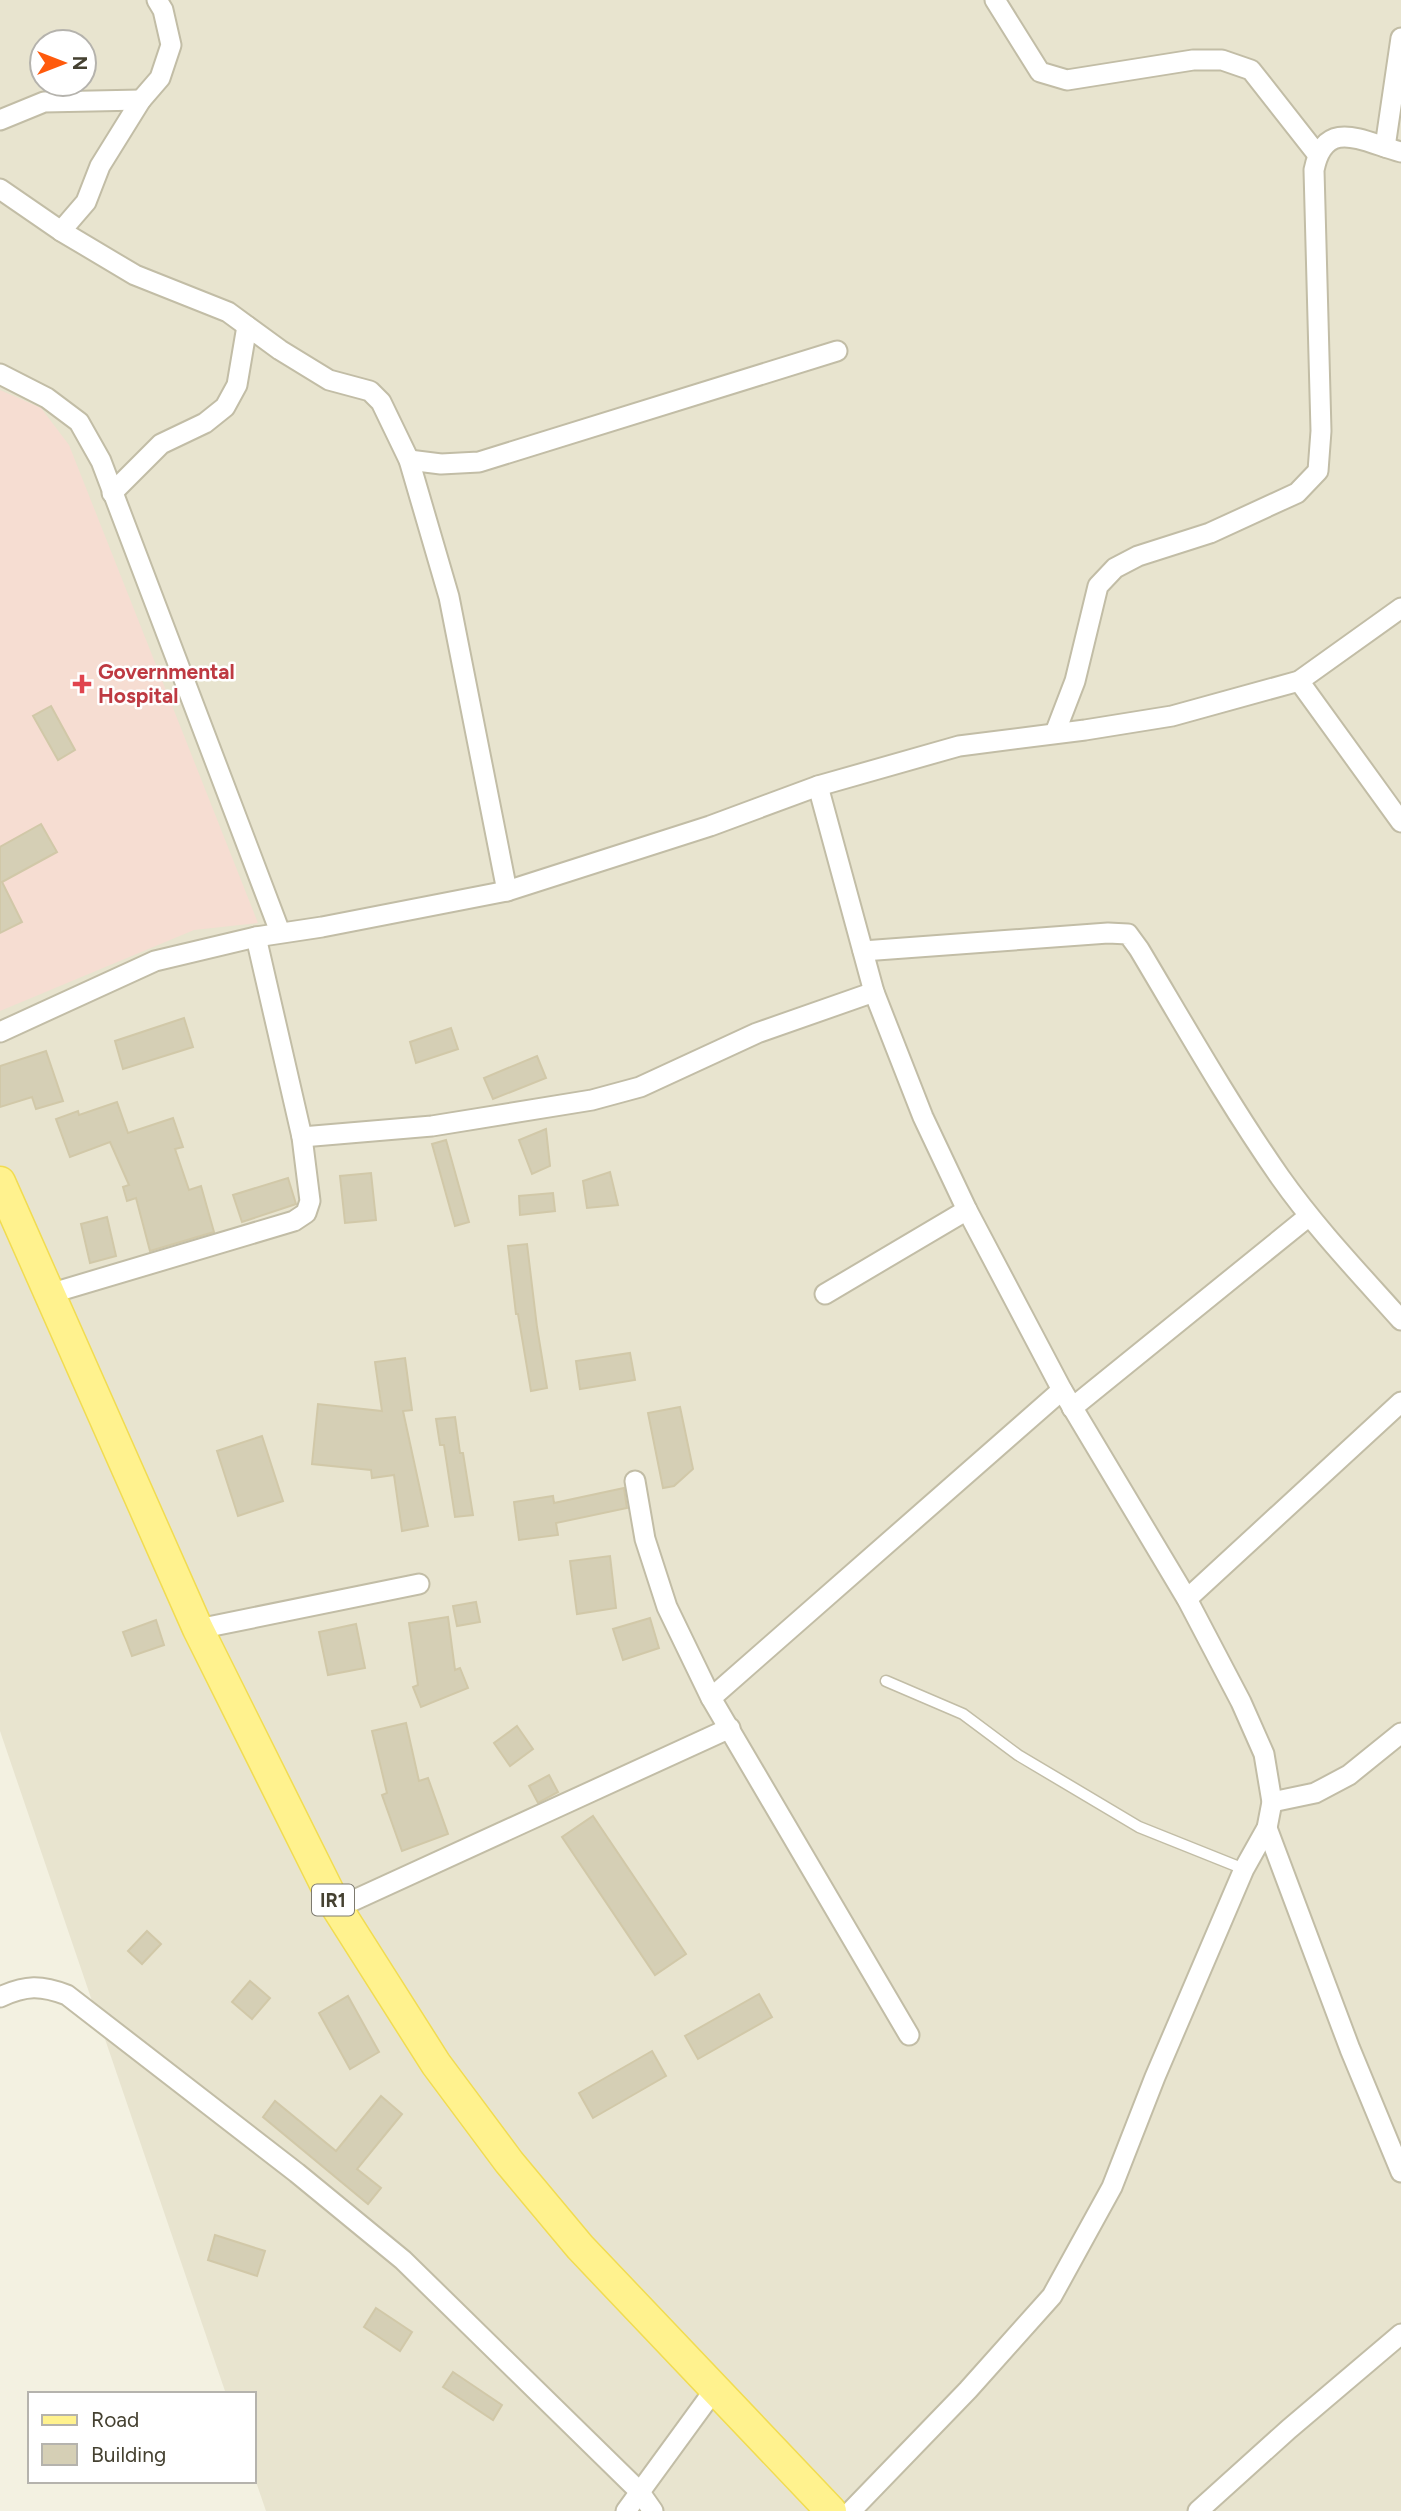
<svg xmlns="http://www.w3.org/2000/svg" width="1401" height="2511" font-family="Figtree,sans-serif">
  <style>
    .residential { fill: #e8e4cf; fill-rule: evenodd }
    .medical { fill: #f6ddd2 }
    .building { fill: #d5cfb5; stroke: #d1c8a8; stroke-width: 2 }
    .lines { fill: none; stroke-linecap: round; stroke-linejoin: round }
    .service-casing { stroke: #c2bda6; stroke-width: 13 }
    .minor-casing { stroke: #c2bda6; stroke-width: 23 }
    .primary-casing { stroke: #f1dc51; stroke-width: 33 }
    .service { stroke: #fff; stroke-width: 10 }
    .minor { stroke: #fff; stroke-width: 19 }
    .primary { stroke: #fff28e; stroke-width: 30 }
    .health-dot { fill: #e0444e; stroke: #fff; stroke-width: 2.5 }
    .labels { text-anchor: middle; stroke-width: 5; stroke-linejoin: round; paint-order: stroke }
    .shield { fill: #fff; stroke: #7d7a6f; stroke-width: 2 }
    .shield-label { font-size: 19px; font-weight: bold; fill: #454131 }
    .health-label { font-size: 21px; font-weight: bold; fill: #be3a42; stroke: #fff; text-anchor: start }
  </style>
  <rect width="100%" height="100%" fill="#f3f1e1"/>
  <path class="residential" d="M0,0H1401V2511H266L254,2476V2394H226L0,1731ZM42,42H84V84H42Z"/>
  <path class="medical" d="M0,390L41,408L69,445L258,923L194,930L0,1011Z"/>
  <g class="building">
    <path d="M51,706L75,750L58,760L33,716Z"/>
    <path d="M41,824L57,852L2,882L22,922L0,933V847Z"/>
    <path d="M184,1018L193,1047L123,1069L115,1041Z"/>
    <path d="M451,1028L458,1049L416,1063L410,1042Z"/>
    <path d="M46,1051L63,1101L36,1109L32,1097L0,1107V1066Z"/>
    <path d="M537,1056L546,1078L493,1099L484,1078Z"/>
    <path d="M117,1102L128,1133L173,1118L183,1147L175,1149L189,1190L201,1186L214,1232L150,1251L136,1198L127,1201L123,1187L129,1185L110,1142L70,1157L56,1119L78,1111L79,1115Z"/>
    <path d="M546,1129L550,1166L532,1174L519,1140Z"/>
    <path d="M446,1140L469,1222L455,1226L432,1144Z"/>
    <path d="M610,1172L618,1205L587,1208L583,1181Z"/>
    <path d="M371,1173L376,1220L345,1223L340,1176Z"/>
    <path d="M288,1178L296,1204L242,1222L233,1195Z"/>
    <path d="M553,1193L555,1211L520,1215L519,1196Z"/>
    <path d="M107,1217L116,1256L90,1263L81,1224Z"/>
    <path d="M527,1244L537,1327L547,1388L531,1391L518,1314H516L508,1246Z"/>
    <path d="M630,1353L635,1380L580,1389L576,1361Z"/>
    <path d="M405,1358L412,1410L403,1411L428,1526L402,1531L394,1475L372,1478L371,1470L312,1464L318,1404L382,1411L375,1362Z"/>
    <path d="M680,1407L693,1469L674,1486L663,1488L648,1413Z"/>
    <path d="M455,1417L460,1453H463L473,1515L455,1517L444,1445H440L436,1419Z"/>
    <path d="M262,1436L283,1501L238,1516L217,1451Z"/>
    <path d="M624,1488L627,1508L556,1523L558,1535L519,1540L514,1502L553,1496L554,1503Z"/>
    <path d="M610,1556L616,1608L577,1614L570,1561Z"/>
    <path d="M476,1602L480,1622L457,1626L453,1606Z"/>
    <path d="M448,1617L455,1670L460,1668L468,1688L421,1707L413,1687L418,1685L409,1623Z"/>
    <path d="M650,1618L659,1648L623,1660L613,1629Z"/>
    <path d="M156,1620L164,1645L132,1656L123,1632Z"/>
    <path d="M356,1624L365,1668L328,1675L319,1632Z"/>
    <path d="M406,1723L419,1781L428,1778L448,1834L402,1851L382,1795L387,1793L372,1731Z"/>
    <path d="M517,1726L533,1749L510,1766L494,1743Z"/>
    <path d="M549,1775L558,1792L538,1803L529,1786Z"/>
    <path d="M593,1816L686,1954L655,1975L562,1837Z"/>
    <path d="M147,1931L161,1944L142,1964L128,1951Z"/>
    <path d="M250,1981L270,1998L252,2019L232,2002Z"/>
    <path d="M759,1994L772,2017L698,2059L685,2036Z"/>
    <path d="M348,1996L379,2052L350,2069L319,2013Z"/>
    <path d="M652,2051L666,2076L593,2118L579,2093Z"/>
    <path d="M381,2096L402,2114L357,2169L381,2188L368,2204L263,2117L275,2101L336,2151Z"/>
    <path d="M215,2235L265,2251L257,2276L208,2260Z"/>
    <path d="M376,2308L412,2332L400,2351L364,2327Z"/>
    <path d="M453,2372L502,2405L493,2420L443,2387Z"/>
  </g>
  <g class="lines">
    <g class="service-casing">
      <path id="service" d="M886,1681L963,1714L1018,1755L1139,1827L1244,1869"/>
    </g>
    <g class="minor-casing">
      <g id="minor">
        <path d="M995,0L1040,72L1067,80L1193,60H1222L1251,70L1317,154"/>
        <path d="M0,120L44,102L141,100"/>
        <path d="M1385,147L1401,38"/>
        <path d="M0,189L61,231L135,275L228,312L280,350L329,380L370,391L381,402L409,460L449,597L507,891"/>
        <path d="M61,231L86,202L100,166L141,100L160,78L171,45L163,10L157,0"/>
        <path d="M0,374L47,398L79,422L101,461L280,932"/>
        <path d="M409,460L441,464L479,462L837,351"/>
        <path d="M112,493L161,444L205,423L225,407L237,385L247,326"/>
        <path d="M1299,681L1401,822"/>
        <path d="M1055,733L1075,681L1098,586L1115,568L1138,556L1210,533L1297,493L1318,471L1321,431L1314,170C1325,116 1363,142 1401,152"/>
        <path d="M818,786L874,992L923,1117L967,1210L1062,1390L1187,1599L1241,1702L1264,1754L1272,1802L1267,1828L1244,1869L1155,2077L1112,2187L1052,2296L968,2390L851,2511"/>
        <path d="M863,951L1108,933L1128,934L1139,949C1185,1026 1229,1104 1280,1177C1316,1228 1360,1274 1401,1320"/>
        <path d="M0,1032L155,961L256,937L322,927L507,891L710,826L818,786L959,746L1085,730L1172,716L1299,681L1401,608"/>
        <path d="M302,1137L432,1126L592,1100L640,1087L757,1033L874,992"/>
        <path d="M49,1294L294,1221L306,1213L310,1201L302,1137L256,937"/>
        <path d="M825,1294L967,1210"/>
        <path d="M1072,1408L1309,1216"/>
        <path d="M635,1481L645,1539L667,1607L711,1698L909,2035"/>
        <path d="M1187,1599L1401,1402"/>
        <path d="M198,1629L419,1584"/>
        <path d="M711,1698L1062,1390"/>
        <path d="M1272,1802L1315,1793L1349,1775L1401,1733"/>
        <path d="M1267,1828L1350,2049L1401,2172"/>
        <path d="M337,1908L730,1728"/>
        <path d="M0,1997C26,1985 41,1985 67,1995L297,2173L403,2260L639,2491L653,2511"/>
        <path d="M626,2511L715,2389"/>
        <path d="M1198,2511L1289,2429L1401,2334"/>
      </g>
    </g>
    <g class="primary-casing">
      <path id="primary" d="M0,1182L198,1629L337,1908L436,2064L509,2162L580,2247L831,2511"/>
    </g>
    <use href="#service" class="service"/>
    <use href="#minor" class="minor"/>
    <use href="#primary" class="primary"/>
  </g>
  <path class="health-dot" d="M78.5 673.5h7v7h7v7h-7v7h-7v-7h-7v-7h7z"/>
  <g class="labels">
    <rect class="shield" x="312" y="1884.5" width="42" height="31" rx="5"/>
    <g class="shield-label">
      <text x="333" y="1907">IR1</text>
    </g>
    <g class="health-label">
      <text x="98" y="679">Governmental<tspan x="98" dy="24">Hospital</tspan></text>
    </g>
  </g>
  <rect x="28" y="2392" width="228" height="91" fill="#ffffff" stroke="#b5b3ad" stroke-width="2"/>
  <rect x="42" y="2415" width="35" height="10" fill="#fff28e" stroke="#b5b3ad" stroke-width="2"/>
  <text x="91" y="2427" font-size="21" fill="#454131">Road</text>
  <rect x="42" y="2444" width="35" height="21" fill="#d5cfb5" stroke="#b5b3ad" stroke-width="2"/>
  <text x="91" y="2462" font-size="21" fill="#454131">Building</text>
  <g transform="translate(63 63) rotate(90)"><circle r="33" fill="#ffffff" stroke="#b5b3ad" stroke-width="2"/>
  <path d="M0-5L12 26L0 18L-12 26Z" fill="#ff5a0c"/>
  <text y="-10" font-size="19" font-weight="bold" text-anchor="middle" fill="#454131">N</text>
  </g>
</svg>
